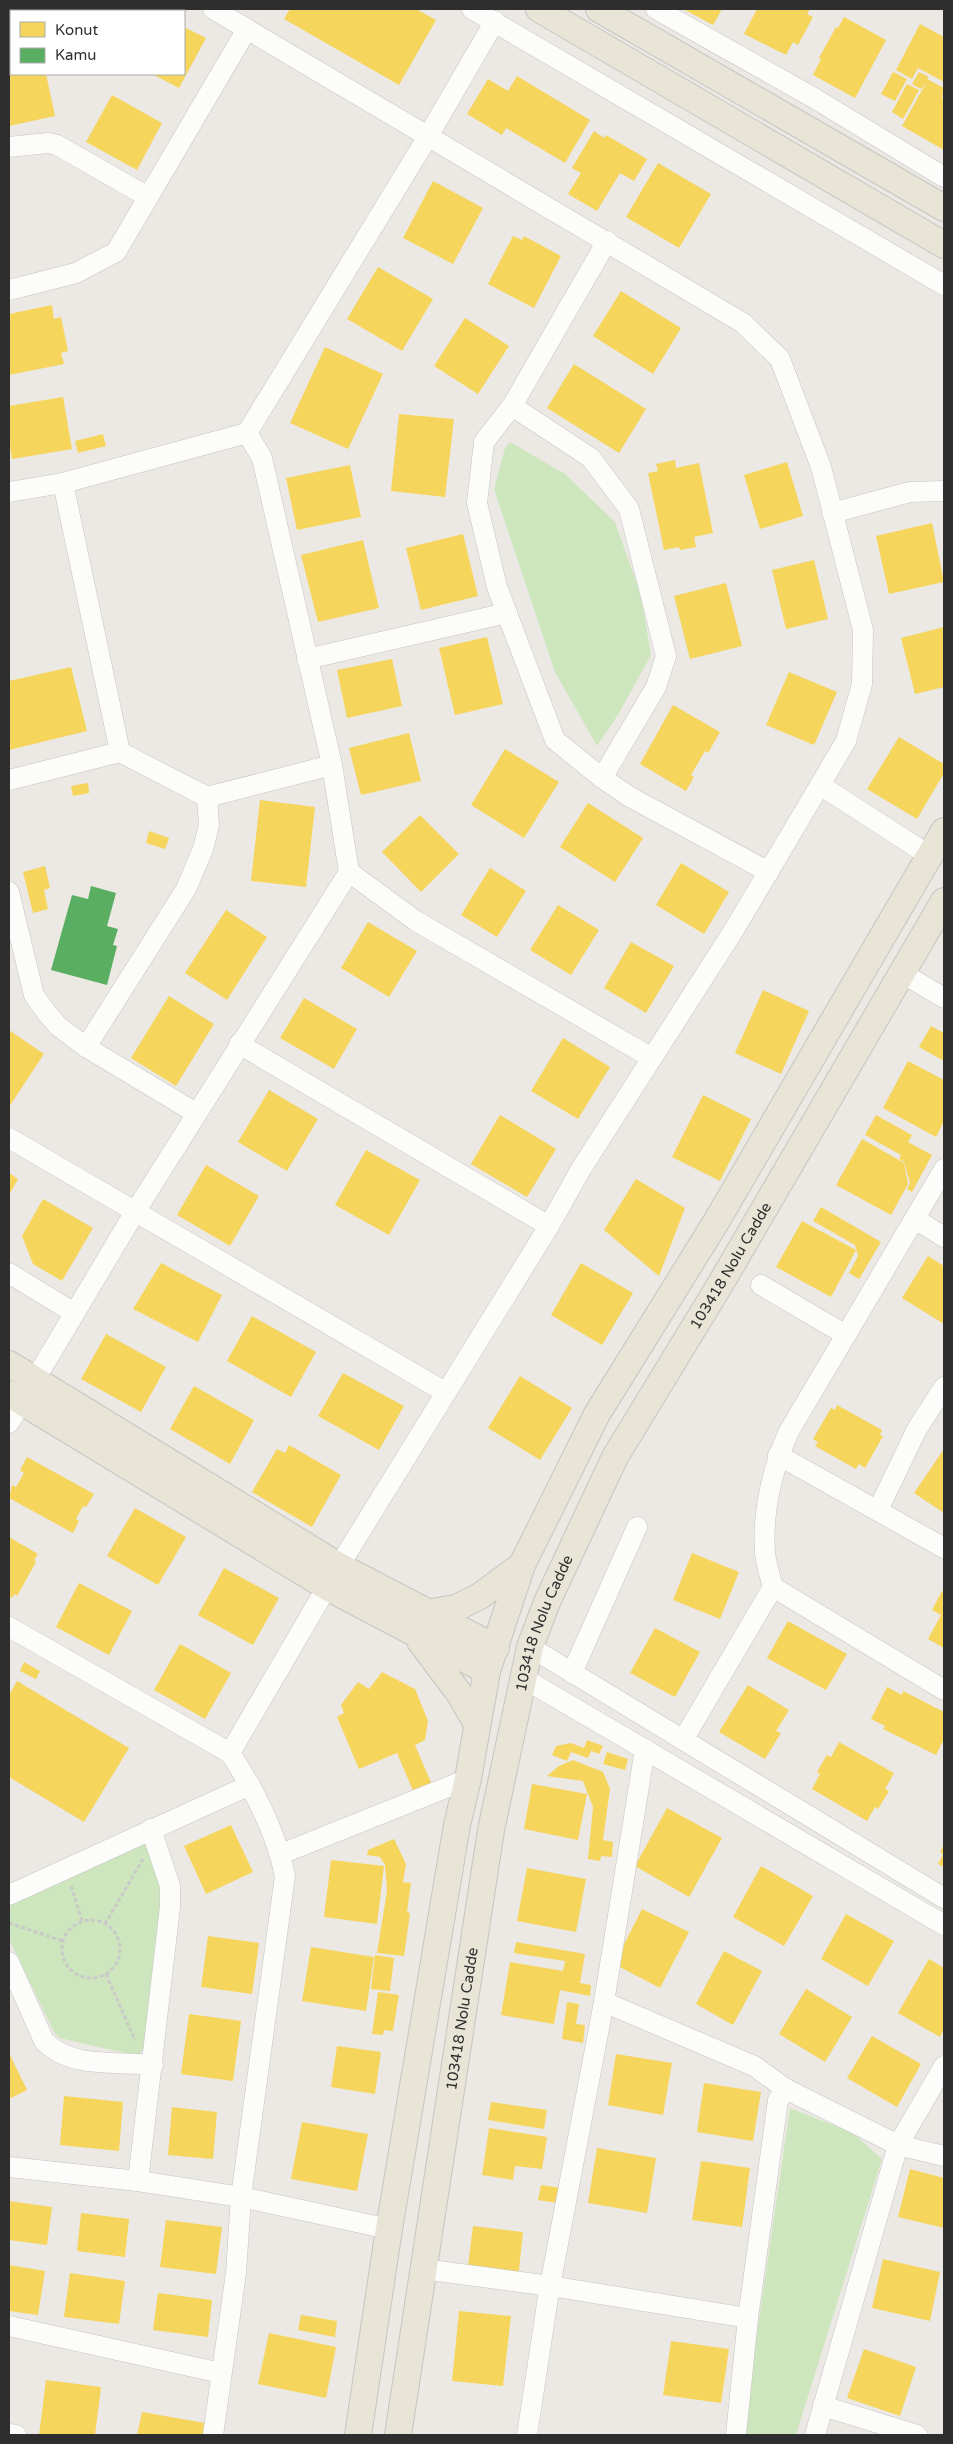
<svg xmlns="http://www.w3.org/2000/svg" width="953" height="2444" font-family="'Varela Round',sans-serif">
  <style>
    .green { fill: #cee6be }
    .homes { fill: #f6d55c }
    .public { fill: #5aae61 }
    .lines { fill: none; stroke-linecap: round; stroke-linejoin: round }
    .minor-casing { stroke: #c5c4c5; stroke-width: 21 }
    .major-casing { stroke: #c6c5c4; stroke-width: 28 }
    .path { stroke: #c9c9c8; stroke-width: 3; stroke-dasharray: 4 2.5; stroke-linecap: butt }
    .minor { stroke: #fcfcfb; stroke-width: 20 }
    .major { stroke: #e8e4d6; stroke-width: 26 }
    .labels { text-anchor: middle; stroke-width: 5; stroke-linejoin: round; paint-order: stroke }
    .street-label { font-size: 15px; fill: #2e2e2e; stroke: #fff }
  </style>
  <rect width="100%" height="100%" fill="#ece8e4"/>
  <g class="green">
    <path d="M510,442L565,474L615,522L641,595L651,655L619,713L597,746L555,672L494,489L505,448Z"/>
    <path d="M138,1841L149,1845L162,1896L147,2044L138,2056L60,2038L54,2032L9,1939V1900Z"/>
    <path d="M790,2108L853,2133L882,2159L796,2435H742Z"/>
  </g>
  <g class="homes">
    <path d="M9,9H15V11H11V42H9Z"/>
    <path d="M55,9H110L109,11H55Z"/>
    <path d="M290,9H416L436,20L399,85L284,19Z"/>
    <path d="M683,9H722L713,25Z"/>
    <path d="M757,9H810L807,14L813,17L798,45L793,42L786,55L744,34Z"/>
    <path d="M844,17L886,40L855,98L813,75L821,59L819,58L836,27L838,28Z"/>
    <path d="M920,24L944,37V82L918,68L912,79L896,70Z"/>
    <path d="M184,27L206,38L179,88L152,74H184Z"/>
    <path d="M9,69H11V74H46L55,116L9,126Z"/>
    <path d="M893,72L907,79L895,101L881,94Z"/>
    <path d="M919,72L929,77L927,79L944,88L942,98L944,99V150L902,126L926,83L921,89L912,84Z"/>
    <path d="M517,76L590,120L565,163L506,128L502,135L467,114L488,79L508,91Z"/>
    <path d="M907,84L919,90L903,119L892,112Z"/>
    <path d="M112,95L162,123L137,170L86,142Z"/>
    <path d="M594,131L604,138L606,135L647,159L634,181L620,173L597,211L568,194L581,173L572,168Z"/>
    <path d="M658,163L711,194L679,248L626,217Z"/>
    <path d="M433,181L483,208L453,264L403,238Z"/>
    <path d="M513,236L522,240L524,236L561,256L534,308L488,284Z"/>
    <path d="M378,267L433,299L402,351L347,319Z"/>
    <path d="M621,291L681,328L653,374L593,336Z"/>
    <path d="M52,305L54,319L61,317L68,351L61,353L64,364L9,375V314Z"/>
    <path d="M465,318L509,346L478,394L434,366Z"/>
    <path d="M325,347L383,374L348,449L290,423Z"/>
    <path d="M574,364L646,409L619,453L547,408Z"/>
    <path d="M63,397L72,449L12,459L9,440V406Z"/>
    <path d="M399,414L454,419L445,497L391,491Z"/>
    <path d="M103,434L106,446L78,453L75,441Z"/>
    <path d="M675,460L676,468L699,463L713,533L694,537L696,547L680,550L679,547L664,550L648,473L658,471L656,464Z"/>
    <path d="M787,462L803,516L760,529L744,475Z"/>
    <path d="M350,465L361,517L297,530L286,478Z"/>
    <path d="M932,523L944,582L889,594L876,536Z"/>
    <path d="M463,534L478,596L421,610L406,548Z"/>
    <path d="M363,540L379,608L318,622L301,555Z"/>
    <path d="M814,560L828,619L786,629L772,570Z"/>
    <path d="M726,583L742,646L690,659L674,596Z"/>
    <path d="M944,627V687L915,694L901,638Z"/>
    <path d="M487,637L503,704L455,715L439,648Z"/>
    <path d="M392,659L402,706L347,718L337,670Z"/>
    <path d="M71,667L87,731L9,750V681Z"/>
    <path d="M789,672L837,692L814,745L766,725Z"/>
    <path d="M673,705L720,732L708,753L705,751L691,775L694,777L686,791L640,764Z"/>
    <path d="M409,733L421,781L361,795L349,748Z"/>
    <path d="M899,737L944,764V773L917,819L867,789Z"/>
    <path d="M505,749L559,782L524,838L471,805Z"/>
    <path d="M88,783L89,793L73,796L71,786Z"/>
    <path d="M260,800L315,807L306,887L251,881Z"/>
    <path d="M588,803L643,838L615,882L560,847Z"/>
    <path d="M420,815L459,854L421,892L382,852Z"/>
    <path d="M149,831L169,838L165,849L146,843Z"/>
    <path d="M681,863L729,892L704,934L656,905Z"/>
    <path d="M45,866L50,888L44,890L48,909L33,913L23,872Z"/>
    <path d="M490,868L526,891L497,937L461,915Z"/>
    <path d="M558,905L599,930L571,975L530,950Z"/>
    <path d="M226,910L267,937L227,1000L185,973Z"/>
    <path d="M368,922L417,951L389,997L341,968Z"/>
    <path d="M631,942L674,966L646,1013L604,988Z"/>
    <path d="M763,990L809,1011L781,1074L735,1053Z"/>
    <path d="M169,996L214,1024L176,1086L131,1058Z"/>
    <path d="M304,998L357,1029L334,1069L280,1038Z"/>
    <path d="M931,1026L944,1033V1061L919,1047Z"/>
    <path d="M9,1030L44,1054L9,1107Z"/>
    <path d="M563,1038L610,1067L578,1119L531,1091Z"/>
    <path d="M908,1061L944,1080V1121L936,1137L883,1108Z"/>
    <path d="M269,1090L318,1119L287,1171L238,1142Z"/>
    <path d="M703,1095L751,1119L720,1181L672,1157Z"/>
    <path d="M500,1115L556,1149L527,1197L471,1164Z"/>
    <path d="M876,1115L912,1135L908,1142L932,1155L912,1192L907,1189L910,1183L903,1158L904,1162L899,1159L901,1155L865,1135Z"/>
    <path d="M862,1139L904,1163L908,1184L891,1215L836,1185Z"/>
    <path d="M366,1150L420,1180L389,1235L335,1205Z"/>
    <path d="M206,1165L259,1196L230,1246L177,1215Z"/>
    <path d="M9,1173L18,1179L9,1195Z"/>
    <path d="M636,1179L685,1208L659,1276L604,1230Z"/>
    <path d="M43,1199L93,1228L62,1281L33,1264L22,1236Z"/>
    <path d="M821,1207L881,1242L859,1279L849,1273L858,1256L855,1245L813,1221Z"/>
    <path d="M802,1221L856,1250L831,1297L776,1267Z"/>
    <path d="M928,1256L944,1266V1324L902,1298Z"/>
    <path d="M161,1263L222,1295L198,1342L133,1309Z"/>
    <path d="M581,1263L633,1293L602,1345L551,1315Z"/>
    <path d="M252,1316L316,1352L291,1397L227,1361Z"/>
    <path d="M106,1334L166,1367L141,1412L81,1379Z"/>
    <path d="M343,1373L404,1406L379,1450L318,1416Z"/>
    <path d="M520,1376L572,1408L540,1460L488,1428Z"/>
    <path d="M194,1386L254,1420L230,1464L170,1429Z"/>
    <path d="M837,1405L882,1430L880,1435L883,1436L865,1468L859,1464L856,1469L815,1446L818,1442L813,1439L831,1408L835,1410Z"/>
    <path d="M289,1445L341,1475L312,1527L252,1492L277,1449L285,1453Z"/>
    <path d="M944,1449V1513L914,1493Z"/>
    <path d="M27,1457L94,1494L86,1507L83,1506L76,1519L79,1521L73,1533L9,1498L12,1485L16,1487L24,1473L20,1470Z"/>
    <path d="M135,1508L186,1537L158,1585L107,1556Z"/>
    <path d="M9,1537L38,1554L34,1560L36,1562L17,1596L15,1594L12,1598L9,1596Z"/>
    <path d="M692,1553L739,1572L720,1619L673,1600Z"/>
    <path d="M224,1568L279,1598L253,1645L198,1615Z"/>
    <path d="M79,1583L132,1611L109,1655L56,1627Z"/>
    <path d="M942,1591L944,1592V1648L928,1639L941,1615L932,1610Z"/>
    <path d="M788,1621L847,1654L826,1690L767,1658Z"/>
    <path d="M655,1628L700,1652L675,1697L630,1673Z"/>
    <path d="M180,1644L231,1673L205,1719L154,1690Z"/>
    <path d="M24,1662L40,1671L36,1679L20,1671Z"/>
    <path d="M382,1672L415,1689L428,1721L425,1740L415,1745L432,1785L414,1793L397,1753L359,1769L337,1717L344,1713L341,1705L358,1682L369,1689Z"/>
    <path d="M17,1681L129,1748L84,1822L9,1777V1695Z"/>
    <path d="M748,1685L789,1710L776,1731L781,1733L765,1759L719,1732Z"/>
    <path d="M887,1687L902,1695L903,1691L944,1712V1739L936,1755L883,1729L885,1726L871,1719Z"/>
    <path d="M587,1740L603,1746L599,1754L591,1751L588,1758L571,1752L567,1761L552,1755L556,1746L571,1743L584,1748Z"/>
    <path d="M839,1742L894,1773L885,1789L889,1791L878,1809L875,1807L867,1821L812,1789L820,1774L817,1772L827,1755L831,1757Z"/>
    <path d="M607,1752L628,1759L625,1770L603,1764Z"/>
    <path d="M573,1760L603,1772L610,1789L603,1840L613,1842L612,1857L601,1856L600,1861L588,1859L593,1807L583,1781L547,1776L559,1766Z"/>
    <path d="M532,1784L587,1794L578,1840L524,1829Z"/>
    <path d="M667,1808L722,1838L689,1897L635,1866Z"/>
    <path d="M231,1825L253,1872L206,1894L184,1846Z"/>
    <path d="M394,1839L406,1864L403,1882L411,1883L407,1912L410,1913L404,1956L377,1953L387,1891L385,1865L380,1857L367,1855L368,1850Z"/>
    <path d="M944,1844V1867L938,1864L943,1854L940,1852Z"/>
    <path d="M331,1860L384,1866L377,1924L324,1917Z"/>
    <path d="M761,1866L813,1896L784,1946L733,1917Z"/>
    <path d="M527,1868L586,1879L576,1932L517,1921Z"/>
    <path d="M642,1909L689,1932L660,1988L614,1964Z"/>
    <path d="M846,1914L894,1941L868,1986L821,1959Z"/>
    <path d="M208,1936L259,1943L252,1994L201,1987Z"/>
    <path d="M516,1942L585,1954L580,1983L591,1985L590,1996L560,1990L554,2024L501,2015L510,1962L563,1971L565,1961L514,1953Z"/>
    <path d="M311,1947L374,1957L366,2011L302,2001Z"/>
    <path d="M724,1951L762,1971L733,2025L696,2004Z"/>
    <path d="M375,1955L394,1958L390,1991L371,1989Z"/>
    <path d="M929,1959L944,1968V2029L940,2037L898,2013Z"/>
    <path d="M806,1989L852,2017L825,2062L779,2034Z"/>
    <path d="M378,1992L399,1995L393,2031L384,2030L383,2035L372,2034Z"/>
    <path d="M567,2002L579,2004L576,2024L585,2025L583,2043L562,2039Z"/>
    <path d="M189,2014L241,2021L233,2081L181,2074Z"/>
    <path d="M872,2036L921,2064L897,2107L847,2078Z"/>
    <path d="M337,2046L381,2052L375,2094L331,2087Z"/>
    <path d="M9,2053L27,2090L9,2099Z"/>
    <path d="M616,2054L672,2063L663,2115L608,2105Z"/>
    <path d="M704,2083L761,2092L753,2141L697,2132Z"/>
    <path d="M64,2096L123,2102L119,2151L60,2145Z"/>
    <path d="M491,2102L547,2110L544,2129L488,2120Z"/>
    <path d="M172,2107L217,2112L213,2159L168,2155Z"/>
    <path d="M302,2122L368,2134L357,2191L291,2179Z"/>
    <path d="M489,2128L547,2137L542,2169L515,2166L513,2180L482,2175Z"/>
    <path d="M597,2148L656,2158L647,2213L588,2203Z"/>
    <path d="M701,2161L750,2168L742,2227L692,2220Z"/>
    <path d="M910,2169L944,2178V2228L898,2217Z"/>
    <path d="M541,2185L561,2188L558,2203L538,2200Z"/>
    <path d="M9,2201L52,2207L47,2245L9,2240Z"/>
    <path d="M81,2213L129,2219L125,2257L77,2251Z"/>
    <path d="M166,2220L222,2227L216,2274L160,2267Z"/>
    <path d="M473,2226L523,2232L518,2279L467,2274Z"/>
    <path d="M883,2259L940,2272L930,2321L872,2308Z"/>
    <path d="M9,2265L45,2271L38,2315L9,2311Z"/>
    <path d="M70,2273L125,2281L119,2324L64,2317Z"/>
    <path d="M158,2293L212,2300L208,2337L153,2330Z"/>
    <path d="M459,2311L511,2316L503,2386L452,2381Z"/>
    <path d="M301,2315L337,2321L335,2337L298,2330Z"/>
    <path d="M269,2333L336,2347L326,2398L258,2384Z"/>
    <path d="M671,2341L729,2349L721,2403L663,2395Z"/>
    <path d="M864,2349L916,2367L900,2416L847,2398Z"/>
    <path d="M46,2380L101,2387L95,2435H39Z"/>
    <path d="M142,2412L205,2423L203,2435H137Z"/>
  </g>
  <path class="public" d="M91,886L116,893L107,926L118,929L113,945L117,946L107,985L51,970L72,895L88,899Z"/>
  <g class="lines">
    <g class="minor-casing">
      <g id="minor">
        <path d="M213,9L743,323L780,359L821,467L863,630L862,684L846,741L820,785L732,933L581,1169L549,1226L339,1566"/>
        <path d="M472,9L944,285"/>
        <path d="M656,9L814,98L944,177"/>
        <path d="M9,147L48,143L57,145L148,197"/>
        <path d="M607,241L512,406L484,442L477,503L497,587L555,740L602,778L630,797L769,872"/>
        <path d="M9,290L76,273L116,252L247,29"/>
        <path d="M512,406L591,458L629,509L666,656L656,687L602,778"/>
        <path d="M63,483L120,752L207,797L332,765"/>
        <path d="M9,492L63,483L247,433L427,138L495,21"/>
        <path d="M832,513L910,492L944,491"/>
        <path d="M307,659L507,613"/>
        <path d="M9,780L120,752"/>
        <path d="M820,785L930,856"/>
        <path d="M349,872L416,921L652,1058"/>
        <path d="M9,892L34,995L46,1012L58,1026L86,1047L196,1113"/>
        <path d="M902,973L944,998"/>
        <path d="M239,1044L549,1226"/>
        <path d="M86,1047L186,889L203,849L209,825L207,797"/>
        <path d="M9,1138L445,1392"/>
        <path d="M915,1219L944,1237"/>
        <path d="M9,1273L74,1313"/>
        <path d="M761,1285L846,1335"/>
        <path d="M9,1423L135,1212L349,872L332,765L262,458L247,433"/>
        <path d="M778,1455L944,1548"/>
        <path d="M878,1510L917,1429L944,1387"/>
        <path d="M773,1587L944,1690"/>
        <path d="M9,1627L230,1753C255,1791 276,1832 285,1876L241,2197L236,2273L213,2435"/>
        <path d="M530,1647L944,1898"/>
        <path d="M572,1673L637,1527"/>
        <path d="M523,1678L944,1925"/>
        <path d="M683,1740L773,1587C770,1576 766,1564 765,1553C762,1512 772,1471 788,1433L944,1169"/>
        <path d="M230,1753L327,1587"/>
        <path d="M281,1854L468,1779"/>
        <path d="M9,1895L250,1785"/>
        <path d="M9,1962L44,2041C71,2069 116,2061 153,2065"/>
        <path d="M604,2002L754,2066L786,2089L898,2145L944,2156"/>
        <path d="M9,2167L138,2181L241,2197L389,2229"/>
        <path d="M138,2181L170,1907V1886L151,1829"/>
        <path d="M423,2269L550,2286L748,2318"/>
        <path d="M9,2326L221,2373"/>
        <path d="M823,2406L917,2435"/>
        <path d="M9,2434L16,2435"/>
        <path d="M527,2435L549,2291L604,2002L645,1749"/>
        <path d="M736,2435L748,2318L778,2100L786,2089"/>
        <path d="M815,2435L898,2145L944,2066"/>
      </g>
    </g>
    <g class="major-casing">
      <g id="major">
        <path d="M539,9L944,245"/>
        <path d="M599,9L944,208"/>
        <path d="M9,1364L339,1566L496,1648"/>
        <path d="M9,1394L327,1587L487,1671"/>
        <path d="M425,1613L456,1608L480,1596L522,1565"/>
        <path d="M420,1641L459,1693L477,1724"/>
        <path d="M358,2435L389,2229L457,1825L468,1779L487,1671L522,1565L597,1414L716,1222L944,831"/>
        <path id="s1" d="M398,2435L491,1830L530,1647L547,1602L615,1457L721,1283L944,901"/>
      </g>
    </g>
    <g class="path">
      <path d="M71,1886L82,1921"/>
      <circle cx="91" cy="1949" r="29"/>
      <path d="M9,1923L63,1941"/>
      <path d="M105,1924L143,1859"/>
      <path d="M106,1974L135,2040"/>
    </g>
    <use href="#minor" class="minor"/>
    <use href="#major" class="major"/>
  </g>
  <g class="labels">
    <g class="street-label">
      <text dy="5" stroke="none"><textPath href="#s1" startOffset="1231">103418 Nolu Cadde</textPath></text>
      <text dy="5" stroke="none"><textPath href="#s1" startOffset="826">103418 Nolu Cadde</textPath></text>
      <text dy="5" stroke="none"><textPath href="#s1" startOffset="421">103418 Nolu Cadde</textPath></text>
    </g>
  </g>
  <rect width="953" height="2444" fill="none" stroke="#2e2e2e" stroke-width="20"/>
  <rect x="10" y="10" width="175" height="65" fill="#ffffff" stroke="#ababab"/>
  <rect x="20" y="22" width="25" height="15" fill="#f6d55c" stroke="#ababab"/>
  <text x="55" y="35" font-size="15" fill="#2e2e2e">Konut</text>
  <rect x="20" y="48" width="25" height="15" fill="#5aae61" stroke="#ababab"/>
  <text x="55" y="60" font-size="15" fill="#2e2e2e">Kamu</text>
</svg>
